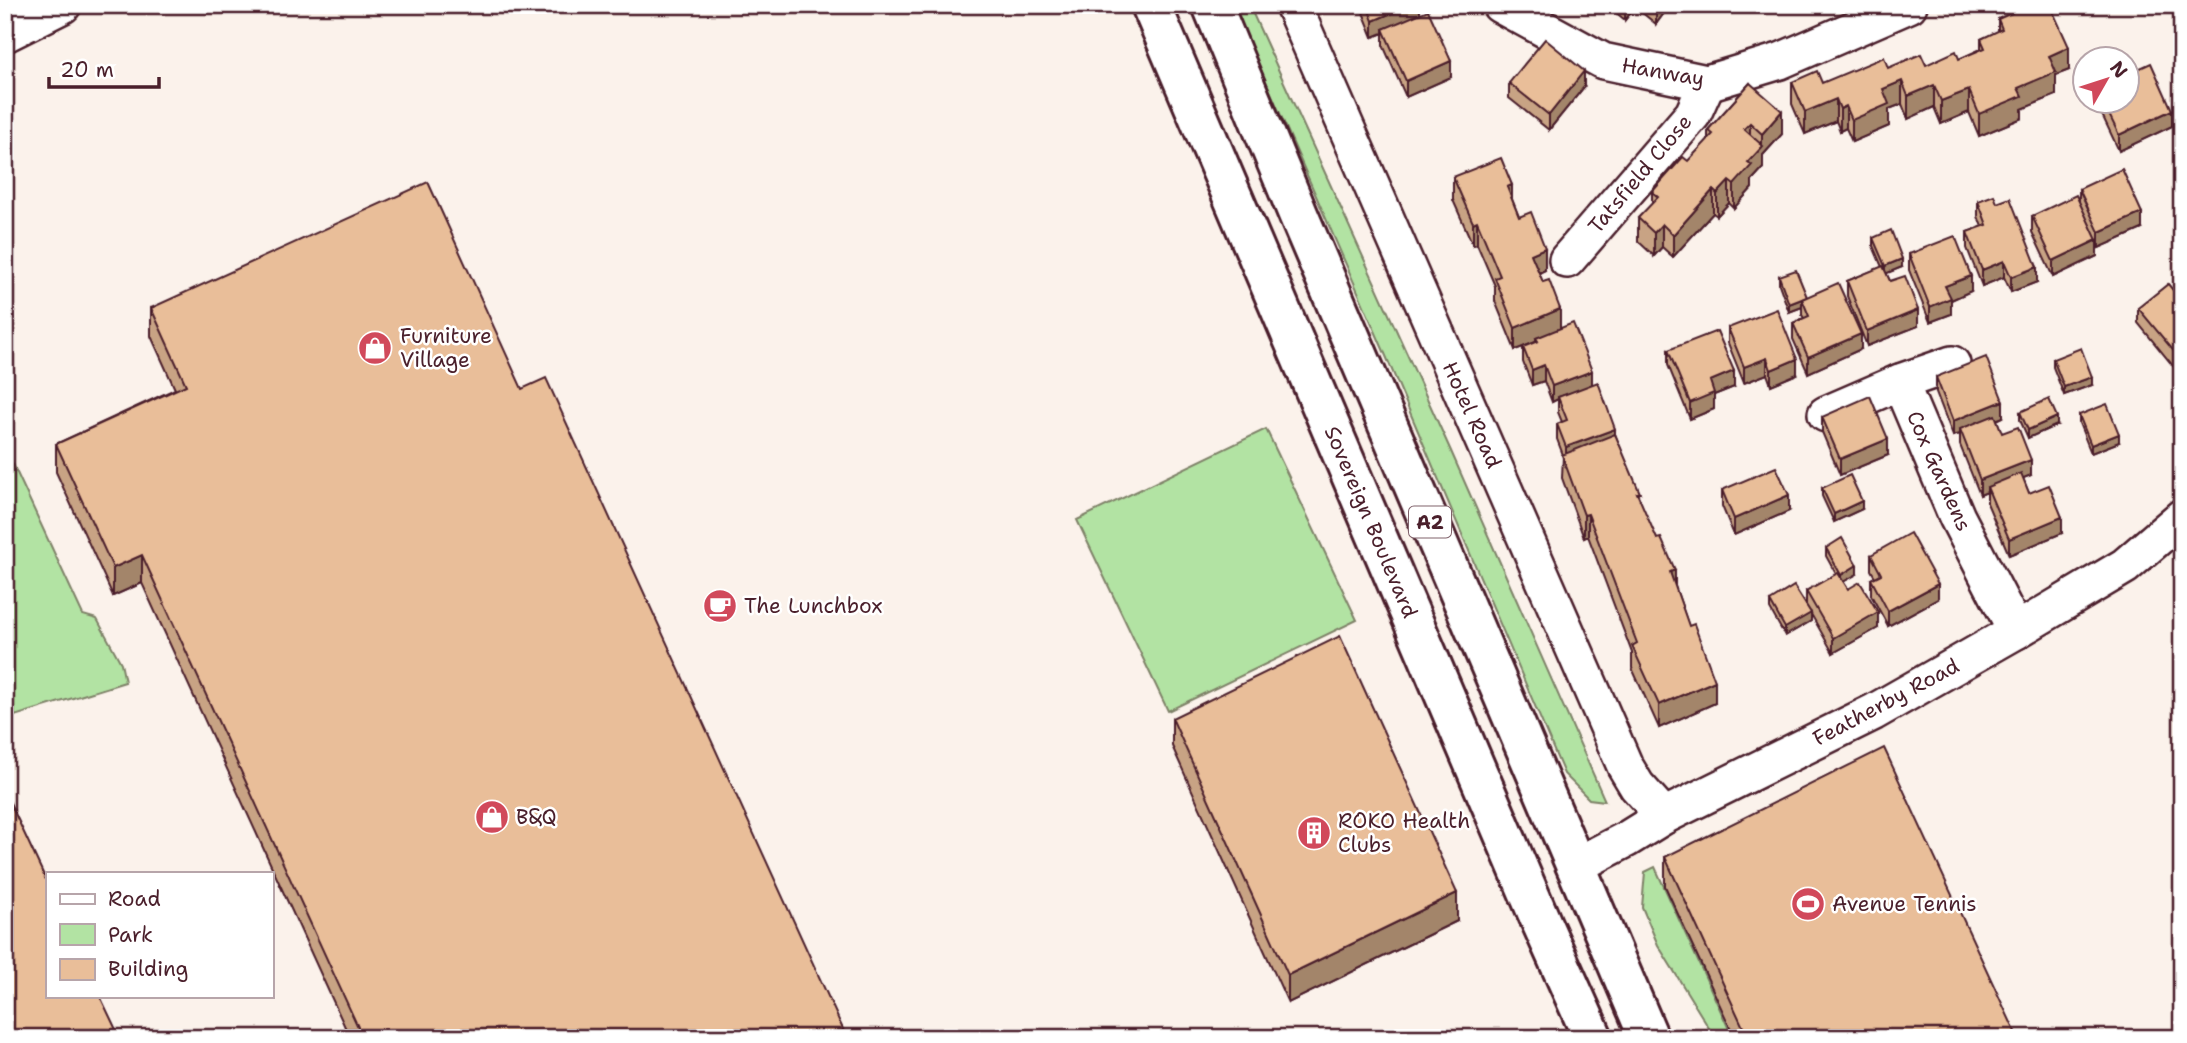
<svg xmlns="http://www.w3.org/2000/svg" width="2187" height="1043" font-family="'Shantell Sans',sans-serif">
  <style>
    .green { fill: #b2e3a3; stroke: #7e8167; stroke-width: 2 }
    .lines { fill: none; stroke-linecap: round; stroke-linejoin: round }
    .minor-casing { stroke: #4a1f2b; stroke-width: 40 }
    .primary-casing { stroke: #4a1f2b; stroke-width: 44 }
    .minor { stroke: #fff; stroke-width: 35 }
    .primary { stroke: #fff; stroke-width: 38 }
    .wall { fill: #c8a384; stroke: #4a1f2b; stroke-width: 2 }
    .shaded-wall { fill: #a3856b; stroke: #4a1f2b; stroke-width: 2 }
    .building { fill: #e9be99; stroke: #4a1f2b; stroke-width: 2 }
    .labels { text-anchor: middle; stroke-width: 5; stroke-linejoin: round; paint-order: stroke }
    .shield { fill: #fff; stroke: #80626b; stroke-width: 2 }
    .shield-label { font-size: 19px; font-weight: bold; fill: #4a1f2b }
    .street-label { font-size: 21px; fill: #4a1f2b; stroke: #fff }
    .poi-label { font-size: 21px; fill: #4a1f2b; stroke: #fff; text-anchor: start }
  </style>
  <rect width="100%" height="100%" fill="#fbf2eb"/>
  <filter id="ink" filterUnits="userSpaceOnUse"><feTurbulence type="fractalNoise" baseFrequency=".0143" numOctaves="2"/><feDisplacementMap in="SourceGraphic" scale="14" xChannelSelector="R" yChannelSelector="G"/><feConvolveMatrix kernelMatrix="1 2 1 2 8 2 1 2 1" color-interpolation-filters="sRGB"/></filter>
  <g filter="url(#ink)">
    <g class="green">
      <path d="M1240,5H1249L1450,449L1605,801L1589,799L1564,774L1386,356L1237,15Z"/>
      <path d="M1266,429L1357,620L1168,711L1077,520Z"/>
      <path d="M5,447L83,615L97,619L121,663L125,682L5,719Z"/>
      <path d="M1655,867L1733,1038H1715L1658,945L1642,907L1645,872Z"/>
    </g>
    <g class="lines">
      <g class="minor-casing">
        <g id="minor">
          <path d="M1293,5L1625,766L1637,786L1664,816"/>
          <path d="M1500,5L1603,61L1707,83L1780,61L1909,5"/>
          <path d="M5,34L63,5"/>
          <path d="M1567,260L1693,114L1707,83"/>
          <path d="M1900,382L1952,364"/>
          <path d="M1826,414L1900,382L1957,517L2016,631"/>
          <path d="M1577,865L1627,839L1664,816L1874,712L2016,631L2125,566L2182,517"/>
        </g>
      </g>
      <g class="primary-casing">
        <g id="primary">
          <path d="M1151,5L1542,924L1593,1038"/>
          <path d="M1212,5L1298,214L1649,1038"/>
        </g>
      </g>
      <use href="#minor" class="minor"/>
      <use href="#primary" class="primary"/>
    </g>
    <g class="wall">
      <path d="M1360,5H1420V13L1451,77L1406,97L1383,45V33L1373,37Z"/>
      <path d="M1607,5H1670L1656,24L1635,7L1625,20Z"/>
      <path d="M2008,5L2069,70L2056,75V95L2022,109V118L1979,136L1969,112L1941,124L1934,107L1908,119L1902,104L1889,109V126L1852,142L1846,128L1840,131L1836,121L1805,134L1792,104V82L1822,83L1888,68L1926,65L1959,59L1981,49V39L1998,32V19L2008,14Z"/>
      <path d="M1509,83L1584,87L1549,130L1509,98Z"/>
      <path d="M1750,83L1782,134L1763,155V168L1752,180V188L1734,208L1729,203L1717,216L1713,213L1673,257L1662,247L1654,256L1638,241V218L1652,204V192L1688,161L1708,140V130Z"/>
      <path d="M2097,102H2127L2172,126L2119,151L2097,104Z"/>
      <path d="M1453,177L1512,199L1519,217L1545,270L1539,273L1560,328L1592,384L1615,434L1640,501L1675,586L1715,703L1659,728L1632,668V653L1588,536L1584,538L1562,478L1563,455L1557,439V424L1562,422L1558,412V399L1552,402L1544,381L1532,385L1523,362V347L1515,350L1495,301V286L1477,244L1473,245L1453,200Z"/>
      <path d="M2079,189L2142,229L2099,248L2097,244V256L2053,277L2032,232V216L2079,201Z"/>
      <path d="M1978,201L2037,282L2011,292L2004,277L1982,286L1967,248V232L1982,227L1978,216Z"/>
      <path d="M1873,238L1902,267L1886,273L1890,281L1918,326L1867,346L1847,296V281L1882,267L1873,246Z"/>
      <path d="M1909,254L1971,291L1951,300V314L1930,322L1909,270Z"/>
      <path d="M1779,276L1807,297L1861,349L1808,373L1793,339V323L1804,318L1802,315V307L1789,312L1779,284Z"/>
      <path d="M2182,301V377L2138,323V308Z"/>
      <path d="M151,308L522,389L847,1038H350L142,583L113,596L56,472V444L175,389L151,336Z"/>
      <path d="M1728,328L1797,374L1771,385L1767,374L1744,383L1728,343Z"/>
      <path d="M1668,350L1734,387L1714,395V409L1690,419L1668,365Z"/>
      <path d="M2053,359L2092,385L2064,395L2053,367Z"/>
      <path d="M1936,377L2003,417L1997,420L2002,433L2031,475L2023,478L2029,493L2062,533L2009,555L1987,503V492L1980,495L1960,445V434L1953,436L1936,392Z"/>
      <path d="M2020,412L2057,425L2028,438L2020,420Z"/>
      <path d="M2079,415L2119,442L2091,453L2079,423Z"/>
      <path d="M1822,417L1888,455L1840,475L1822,432Z"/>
      <path d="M1822,488L1862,509L1834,522L1822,496Z"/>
      <path d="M1722,490L1789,511L1734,535L1722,506Z"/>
      <path d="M1826,548L1857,574L1843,582L1848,589L1878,628L1833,653L1811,614V621L1785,636L1770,609V601L1806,606V591L1836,574L1826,556Z"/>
      <path d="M1871,555L1938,599L1888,626L1871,595V579L1875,577L1871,570Z"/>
      <path d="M1172,718L1457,921L1288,1003L1172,746Z"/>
      <path d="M1665,857L2018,1038H1735L1665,886Z"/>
    </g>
    <g class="shaded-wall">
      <path d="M1410,5H1420V17L1383,29V33L1373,37V21Z"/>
      <path d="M1625,5H1635V7L1625,20Z"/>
      <path d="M1658,5H1670L1656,24V8Z"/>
      <path d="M2069,47V70L2056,75V95L2022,109V118L1979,136V114L2018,88L2049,56Z"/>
      <path d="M1451,61V77L1406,97V81Z"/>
      <path d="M1584,71V87L1549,130V115Z"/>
      <path d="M1902,81V104L1889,109V126L1852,142V120L1883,89Z"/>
      <path d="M1934,85V107L1908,119V96Z"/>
      <path d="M1969,90V112L1941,124V101Z"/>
      <path d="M1836,99V121L1805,134V112Z"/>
      <path d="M1846,106V128L1840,131V109Z"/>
      <path d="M2172,110V126L2119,151V135Z"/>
      <path d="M1782,111V134L1763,155V168L1752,180V188L1734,208V185L1748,162L1762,147V134Z"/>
      <path d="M1750,123V145L1744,129Z"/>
      <path d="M1729,181V203L1717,216V194Z"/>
      <path d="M1512,185V208L1507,187Z"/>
      <path d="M1713,190V213L1673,257V235Z"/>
      <path d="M2142,213V229L2099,248V232Z"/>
      <path d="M1477,221V244L1473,245V223Z"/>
      <path d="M1662,224V247L1654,256V233Z"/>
      <path d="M2097,240V256L2053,277V261Z"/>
      <path d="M1545,248V270L1531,276V254Z"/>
      <path d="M1902,259V267L1885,274V266Z"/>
      <path d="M2004,261V277L1982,286V270Z"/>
      <path d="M2037,267V282L2011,292V277Z"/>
      <path d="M1971,276V291L1951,300V314L1930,322V307L1945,286Z"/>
      <path d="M1807,297L1802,299V307L1789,312V304Z"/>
      <path d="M1560,309V332L1536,338V342L1515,350V328Z"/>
      <path d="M1918,310V326L1867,346V331Z"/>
      <path d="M1861,334V349L1808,373V357Z"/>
      <path d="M1767,358V374L1744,383V367Z"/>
      <path d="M1797,359V374L1771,385V370Z"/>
      <path d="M1544,365V381L1532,385V370Z"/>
      <path d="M1592,371V387L1558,397V399L1552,402V386Z"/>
      <path d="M1734,371V387L1714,395V409L1690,419V403L1710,381Z"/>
      <path d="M2092,377V385L2064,395V387Z"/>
      <path d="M2003,401V417L1962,433L1960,429V434L1953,436V421Z"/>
      <path d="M2057,417V425L2028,438V430Z"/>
      <path d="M1615,429V445L1566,463V447Z"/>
      <path d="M2119,434V442L2091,453V445Z"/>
      <path d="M1888,439V455L1840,475V459Z"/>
      <path d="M2031,460V475L1989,492L1987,487V492L1980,495V480Z"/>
      <path d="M1789,495V511L1734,535V519Z"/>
      <path d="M1862,501V509L1834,522V514Z"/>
      <path d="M1588,514V536L1584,538V515Z"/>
      <path d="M2062,517V533L2009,555V539Z"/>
      <path d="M142,555V583L113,596V568Z"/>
      <path d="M1857,565V574L1841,583V575Z"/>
      <path d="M1675,570V592L1670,572Z"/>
      <path d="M1938,584V599L1888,626V611Z"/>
      <path d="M1878,612V628L1833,653V638Z"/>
      <path d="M1811,613V621L1785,636V628Z"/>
      <path d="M1715,681V703L1659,728V705Z"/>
      <path d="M1457,893V921L1288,1003V975Z"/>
    </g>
    <g class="building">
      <path d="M1367,5H1410L1373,21Z"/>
      <path d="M2008,5H2050L2069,47L2049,56L2056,72L2018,88L2022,96L1979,114L1969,90L1941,101L1934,85L1908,96L1902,81L1883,89L1889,104L1852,120L1846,106L1840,109L1836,99L1805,112L1792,82L1817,71L1822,83L1884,57L1888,68L1921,54L1926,65L1956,51L1959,59L1985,48L1981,39L2002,29L1998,19L2012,13Z"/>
      <path d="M1428,10L1451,61L1406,81L1383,29Z"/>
      <path d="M1545,39L1584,71L1549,115L1509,83Z"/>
      <path d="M2151,63L2172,110L2119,135L2103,102H2127V74Z"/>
      <path d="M1750,83L1782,111L1762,134L1750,123L1744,129L1763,146L1748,162L1752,165L1734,185L1729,181L1717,194L1713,190L1673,235L1662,224L1654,233L1638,218L1658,197L1652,192L1683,157L1688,161L1713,134L1708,130Z"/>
      <path d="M1501,158L1512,185L1507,187L1519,217L1531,212L1545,248L1531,254L1543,282L1549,280L1560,309L1515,328L1495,278L1500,276L1477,221L1473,223L1453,177Z"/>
      <path d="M2122,169L2142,213L2099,232L2079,189Z"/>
      <path d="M428,182L522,389L546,378L847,1038H363L142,555L113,568L56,444L186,385L151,308Z"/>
      <path d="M1994,195L1997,203L2010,198L2037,267L2011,277L2004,261L1982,270L1967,232L1987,225L1978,201Z"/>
      <path d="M2076,195L2097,240L2053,261L2032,216Z"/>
      <path d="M1891,230L1902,259L1885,266L1873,238Z"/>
      <path d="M1955,236L1971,276L1945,286L1951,298L1930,307L1909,254Z"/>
      <path d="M1883,266L1890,281L1905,276L1918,310L1867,331L1847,281Z"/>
      <path d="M1796,270L1807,297L1789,304L1779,276Z"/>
      <path d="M1838,283L1861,334L1808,357L1793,323L1809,316L1802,299Z"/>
      <path d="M2168,284L2182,301V361L2138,308Z"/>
      <path d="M1777,309L1797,359L1771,370L1767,358L1744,367L1728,328Z"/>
      <path d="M1573,323L1592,371L1552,386L1544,365L1532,370L1523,347L1538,341L1536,338Z"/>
      <path d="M1717,331L1734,371L1710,381L1714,393L1690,403L1668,350Z"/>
      <path d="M2081,348L2092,377L2064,387L2053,359Z"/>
      <path d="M1986,357L2003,401L1953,421L1936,377Z"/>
      <path d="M1598,382L1615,429L1566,447L1557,424L1567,420L1558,397Z"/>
      <path d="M1870,396L1888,439L1840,459L1822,417Z"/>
      <path d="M2049,399L2057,417L2028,430L2020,412Z"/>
      <path d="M2107,404L2119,434L2091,445L2079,415Z"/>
      <path d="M1995,415L2002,433L2018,427L2031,460L1980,480L1960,429Z"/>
      <path d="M1615,434L1640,493H1637L1657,539L1661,538L1675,570L1670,572L1689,626L1694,624L1715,681L1659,705L1632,646L1637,643L1588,514L1584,515L1562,455Z"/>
      <path d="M1776,467L1789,495L1734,519L1722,490Z"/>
      <path d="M2021,473L2029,493L2049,485L2062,517L2009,539L1987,487Z"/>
      <path d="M1850,475L1862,501L1834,514L1822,488Z"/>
      <path d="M1910,533L1938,584L1888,611L1871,579L1881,574L1871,555Z"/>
      <path d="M1842,538L1857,565L1841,575L1826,548Z"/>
      <path d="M1838,573L1848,589L1860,582L1878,612L1833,638L1806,591Z"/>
      <path d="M1794,586L1811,613L1785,628L1770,601Z"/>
      <path d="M1340,636L1457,893L1288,975L1172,718Z"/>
      <path d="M1884,748L2018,1038H1748L1665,857Z"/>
      <path d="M5,792L47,882V996H100L120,1038H5Z"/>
    </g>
  </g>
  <defs>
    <g id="shop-disc" transform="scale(1.75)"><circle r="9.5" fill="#d1495b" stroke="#fff"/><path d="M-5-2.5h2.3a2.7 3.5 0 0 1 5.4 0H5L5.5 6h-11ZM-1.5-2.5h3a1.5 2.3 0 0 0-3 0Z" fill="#fff"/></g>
    <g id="cafe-disc" transform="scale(1.75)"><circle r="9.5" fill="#d1495b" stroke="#fff"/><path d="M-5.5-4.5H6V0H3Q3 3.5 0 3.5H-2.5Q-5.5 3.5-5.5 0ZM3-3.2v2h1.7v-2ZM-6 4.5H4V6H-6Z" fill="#fff"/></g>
    <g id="building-disc" transform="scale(1.75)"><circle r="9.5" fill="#d1495b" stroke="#fff"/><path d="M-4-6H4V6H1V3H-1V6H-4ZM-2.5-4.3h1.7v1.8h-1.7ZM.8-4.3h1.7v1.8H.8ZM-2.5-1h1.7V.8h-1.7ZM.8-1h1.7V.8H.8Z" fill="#fff"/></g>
    <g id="stadium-disc" transform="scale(1.75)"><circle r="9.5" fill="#d1495b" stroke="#fff"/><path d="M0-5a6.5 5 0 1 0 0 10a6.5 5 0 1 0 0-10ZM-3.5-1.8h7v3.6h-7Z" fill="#fff"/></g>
  </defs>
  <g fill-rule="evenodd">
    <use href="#shop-disc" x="375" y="348"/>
    <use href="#cafe-disc" x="720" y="606"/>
    <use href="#shop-disc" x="492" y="817"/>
    <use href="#building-disc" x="1314" y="833"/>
    <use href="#stadium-disc" x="1808" y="904"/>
  </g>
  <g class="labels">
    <rect class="shield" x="1409" y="506.5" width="42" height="31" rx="5"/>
    <g class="shield-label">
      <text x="1430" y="529">A2</text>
    </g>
    <g class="street-label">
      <text transform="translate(1663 72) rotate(10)" y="7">Hanway</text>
      <text transform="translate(1640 174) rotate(-50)" y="7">Tatsfield Close</text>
      <text transform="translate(1472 415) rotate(66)" y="7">Hotel Road</text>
      <text transform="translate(1939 471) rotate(66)" y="7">Cox Gardens</text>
      <text transform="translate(1371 522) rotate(67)" y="7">Sovereign Boulevard</text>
      <text transform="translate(1886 702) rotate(-28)" y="7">Featherby Road</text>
    </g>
    <g class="poi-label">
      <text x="400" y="343">Furniture<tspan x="400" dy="24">Village</tspan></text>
      <text x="744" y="613">The Lunchbox</text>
      <text x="516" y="824">B&amp;Q</text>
      <text x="1338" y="828">ROKO Health<tspan x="1338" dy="24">Clubs</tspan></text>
      <text x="1832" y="911">Avenue Tennis</text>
    </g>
  </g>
  <rect width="2187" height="1043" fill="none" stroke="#fff" stroke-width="28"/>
  <rect x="14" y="14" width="2159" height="1015" fill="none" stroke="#4a1f2b" stroke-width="2.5" filter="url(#ink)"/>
  <rect x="46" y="872" width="228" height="126" fill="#ffffff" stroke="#b7a5aa" stroke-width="2"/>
  <rect x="60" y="894" width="35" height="10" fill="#ffffff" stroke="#b7a5aa" stroke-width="2"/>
  <text x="108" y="906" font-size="21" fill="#4a1f2b">Road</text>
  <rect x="60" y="924" width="35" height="21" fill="#b2e3a3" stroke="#b7a5aa" stroke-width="2"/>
  <text x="108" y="942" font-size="21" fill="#4a1f2b">Park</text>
  <rect x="60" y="959" width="35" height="21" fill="#e9be99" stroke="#b7a5aa" stroke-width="2"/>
  <text x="108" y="976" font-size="21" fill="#4a1f2b">Building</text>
  <g transform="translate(2106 80) rotate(51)"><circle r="33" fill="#ffffff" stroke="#b7a5aa" stroke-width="2"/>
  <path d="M0-5L12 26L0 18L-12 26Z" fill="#d1495b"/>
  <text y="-10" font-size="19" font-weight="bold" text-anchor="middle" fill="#4a1f2b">N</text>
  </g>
  <path d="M49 77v10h110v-10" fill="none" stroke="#4a1f2b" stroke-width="3.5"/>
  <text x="60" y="77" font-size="21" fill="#4a1f2b" stroke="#ffffff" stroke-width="5" paint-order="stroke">20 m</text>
</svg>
